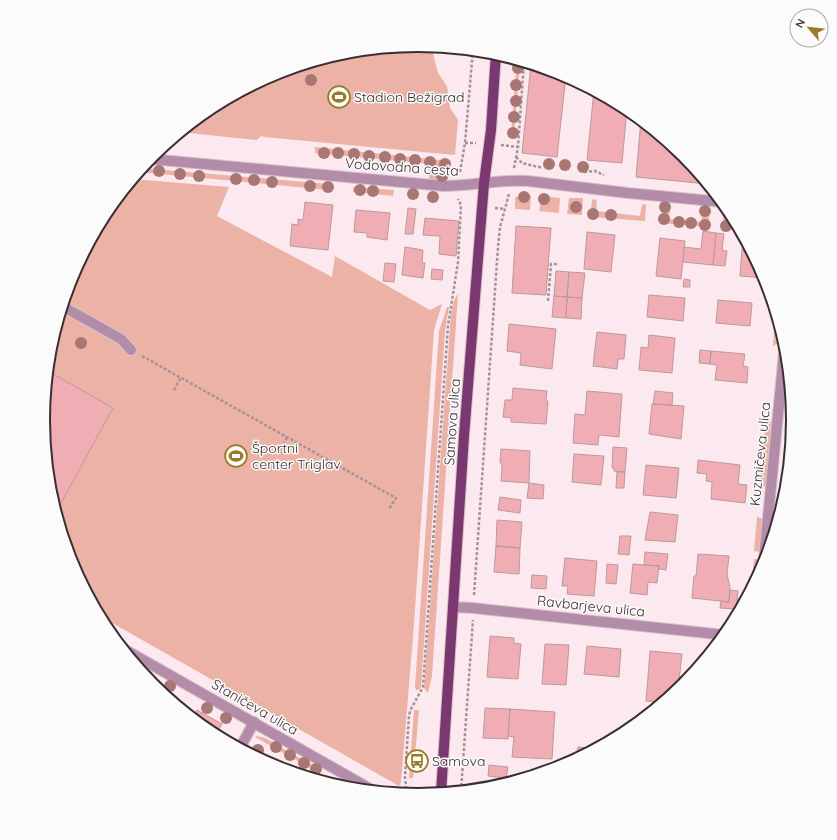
<svg xmlns="http://www.w3.org/2000/svg" width="837" height="840" font-family="Quicksand,sans-serif">
  <style>
    .green { fill: #ecb2a6 }
    .building { fill: #f0adb3; stroke: #bb9a9d }
    .lines { fill: none; stroke-linecap: round; stroke-linejoin: round }
    .lane-casing { stroke: #d5c3c9; stroke-width: 12 }
    .street-casing { stroke: #d5c3c9; stroke-width: 12 }
    .primary-casing { stroke: #d5c3c9; stroke-width: 12 }
    .path { stroke: #a39398; stroke-width: 2.5; stroke-dasharray: 3 2; stroke-linecap: butt }
    .lane { stroke: #b38caa; stroke-width: 10 }
    .street { stroke: #b38caa; stroke-width: 10 }
    .primary { stroke: #7b3870; stroke-width: 10 }
    .tree { fill: #a97773 }
    .labels { text-anchor: middle; stroke-width: 3; stroke-linejoin: round; paint-order: stroke }
    .poi-label { font-size: 14px; fill: #3a2e32; stroke: #fbfbfb; text-anchor: start }
    .street-label { font-size: 14px; fill: #3a2e32; stroke: #fbfbfb }
    .rim { fill: none; stroke: #3a2e32; stroke-width: 2 }
  </style>
  <rect width="100%" height="100%" fill="#fce8ef"/>
  <path class="green" d="M419 45 431 46 438 73 447 86 450 108 458 120 455 155 264 137 261 136 257 140 180 132 210 108 275 73 345 52Z
    M517 59 520 60 514 136 511 135Z
    M315 147 450 161 448 181 429 179 430 164 315 153Z
    M142 168 329 184V190L138 172Z
    M133 179 229 187 217 216 332 277 335 256 430 310 442 304 434 330 414 624 401 782 399 786 100 616 71 563 50 493 43 420 50 347 72 276 106 211Z
    M353 187 394 190 393 196 353 192Z
    M531 195 530 210 515 209V197Z
    M542 196 560 198 559 213 539 211Z
    M569 198H583L582 215 567 214Z
    M594 199 597 201 596 211 640 216 642 205 645 204 646 206 645 221 590 217 592 200Z
    M665 203H669L670 205 669 219 701 222 703 208 705 206H708L710 209 708 227 661 223 663 204Z
    M726 208H728L733 215 731 230 722 229 724 210Z
    M458 294 432 676 428 693 424 688 450 327C451 317 451 302 458 294Z
    M447 307H449L445 331 421 687 419 690H416L415 687 439 331Z
    M775 319 779 320 781 326 779 343 773 346Z
    M766 418 771 422 766 487 760 486Z
    M757 517 763 519 760 552 754 551Z
    M754 559H759L757 579 751 592Z
    M414 710H419L413 778H409Z
    M257 736 265 738 321 770 319 773 255 737Z"/>
  <path class="building" d="M531 64 566 75 557 157 522 153Z
    M594 90 627 108 622 163 587 160Z
    M641 119 684 155 708 184 636 177Z
    M305 202 333 205 328 250 290 246 292 224 298 225V219L303 220Z
    M408 208 416 209 413 234H405Z
    M356 210 390 213 387 240 367 237V233L354 232Z
    M425 218 459 221 456 256 439 254 440 236 423 235Z
    M516 226 551 228 546 295 512 293Z
    M703 231 716 233 713 265 683 262 684 247 701 249Z
    M587 232 615 235 611 272 584 269Z
    M716 233 724 234 722 250 727 251 725 266 713 265Z
    M660 238 685 241 681 279 656 276Z
    M405 247 423 250 422 263H425L423 278 402 275Z
    M742 249 751 250 766 278 740 276Z
    M385 263 396 264 394 282 383 281Z
    M432 269 443 270 442 280 431 279Z
    M556 271 569 272 567 297 554 296Z
    M569 272 585 273 582 298 567 297Z
    M684 279 690 280V287H683Z
    M649 295 685 298 683 321 647 317Z
    M554 296 567 297 566 318 552 317Z
    M567 297 582 298 581 319 566 318Z
    M718 300 752 303 750 326 716 323Z
    M509 324 556 329 552 369 520 365 521 353 507 351Z
    M597 332 626 335 624 359H618L617 369 593 366Z
    M649 335 675 338 672 373 639 370 641 347 648 348Z
    M700 350 711 351 710 364 699 363Z
    M711 351 745 354 743 366 748 367 747 383 715 380 717 365 710 364Z
    M48 371 113 408 56 512 50 493 43 420Z
    M513 388 547 391 546 399 548 402 546 424 511 422V418L503 417 505 400H512Z
    M587 391 622 394 619 437 599 435 598 445 573 443 575 414 585 415Z
    M655 391 673 393 672 405 653 404Z
    M652 404 684 406 681 439 649 434Z
    M613 447 627 448 625 472 614 471V468H612Z
    M501 449 530 451 529 483 501 481 502 465 500 462Z
    M574 454 604 456 601 485 572 482Z
    M698 460 740 465 738 484 747 485 745 503 711 499 712 482 706 481 707 474 697 473Z
    M646 465 679 468 676 498 643 495Z
    M617 472H625L624 488H616Z
    M529 483 544 485 543 499 527 498Z
    M500 497 521 500 520 513 498 510Z
    M650 512 678 515 675 542 645 540Z
    M497 520 522 522 520 548 496 546Z
    M620 536H631L629 555 618 554Z
    M496 546 520 548 519 574 494 572Z
    M645 552 668 554 666 570 659 569V566L644 565Z
    M698 554 729 556 727 574 730 587 729 602 692 598 694 576H696Z
    M565 558 597 561 594 596 567 594 568 586H562Z
    M607 564 618 565 616 584 606 583Z
    M633 564 659 566 657 583 648 582 647 595 630 593Z
    M532 575 547 576 546 589 531 588Z
    M730 590 738 591 736 609 720 608 721 601 729 602Z
    M490 636 514 638V643L521 644 518 679 487 677Z
    M545 644 569 645 566 685 542 684Z
    M587 646 621 649 619 677 584 674Z
    M650 651 682 654 678 690 664 702 646 701Z
    M485 708 510 709 508 739 483 738Z
    M510 709 555 712 552 759 512 757 514 737 508 736Z
    M197 710 222 724 216 735 210 732 193 718Z
    M578 747 596 749 576 760Z
    M489 765 508 767 506 778 488 776Z"/>
  <g class="lines">
    <g class="lane-casing">
      <path id="lane" d="M62 306 121 339 131 350
        M240 748 254 722"/>
    </g>
    <g class="street-casing">
      <path id="street" d="M150 159 444 186C472 186 500 179 528 181L628 193 723 202
        M763 569 785 342
        M453 607 473 608 725 635
        M122 648 374 791"/>
    </g>
    <g class="primary-casing">
      <path id="primary" d="M441 793 464 436 484 183 491 130 496 53"/>
    </g>
    <path class="path" d="M465 143H476
      M501 145 518 147
      M516 157 522 163 543 168
      M514 168 518 147 524 62
      M460 172 465 143 473 50
      M584 172 595 171 604 175
      M495 208 505 209
      M548 301 551 264H559
      M142 356 396 498 389 509
      M174 390 181 377
      M281 449 287 437
      M474 595 498 247 500 227 509 194
      M461 791 473 620
      M407 794 405 777 409 715 411 709 423 687 448 326 458 262 461 205 458 199"/>
    <use href="#lane" class="lane"/>
    <use href="#street" class="street"/>
    <use href="#primary" class="primary"/>
  </g>
  <g class="tree">
    <circle cx="518" cy="68" r="6"/>
    <circle cx="311" cy="80" r="6"/>
    <circle cx="516" cy="85" r="6"/>
    <circle cx="516" cy="101" r="6"/>
    <circle cx="514" cy="117" r="6"/>
    <circle cx="513" cy="133" r="6"/>
    <circle cx="324" cy="153" r="6"/>
    <circle cx="338" cy="153" r="6"/>
    <circle cx="354" cy="154" r="6"/>
    <circle cx="369" cy="156" r="6"/>
    <circle cx="385" cy="157" r="6"/>
    <circle cx="400" cy="159" r="6"/>
    <circle cx="415" cy="160" r="6"/>
    <circle cx="430" cy="162" r="6"/>
    <circle cx="445" cy="164" r="6"/>
    <circle cx="549" cy="164" r="6"/>
    <circle cx="565" cy="165" r="6"/>
    <circle cx="583" cy="167" r="6"/>
    <circle cx="159" cy="171" r="6"/>
    <circle cx="180" cy="174" r="6"/>
    <circle cx="199" cy="176" r="6"/>
    <circle cx="442" cy="176" r="6"/>
    <circle cx="236" cy="179" r="6"/>
    <circle cx="254" cy="180" r="6"/>
    <circle cx="272" cy="182" r="6"/>
    <circle cx="310" cy="186" r="6"/>
    <circle cx="328" cy="187" r="6"/>
    <circle cx="360" cy="190" r="6"/>
    <circle cx="373" cy="191" r="6"/>
    <circle cx="413" cy="194" r="6"/>
    <circle cx="433" cy="197" r="6"/>
    <circle cx="524" cy="197" r="6"/>
    <circle cx="544" cy="199" r="6"/>
    <circle cx="576" cy="207" r="6"/>
    <circle cx="665" cy="207" r="6"/>
    <circle cx="705" cy="211" r="6"/>
    <circle cx="593" cy="214" r="6"/>
    <circle cx="611" cy="215" r="6"/>
    <circle cx="664" cy="219" r="6"/>
    <circle cx="679" cy="222" r="6"/>
    <circle cx="691" cy="223" r="6"/>
    <circle cx="705" cy="225" r="6"/>
    <circle cx="726" cy="226" r="6"/>
    <circle cx="81" cy="343" r="6"/>
    <circle cx="170" cy="686" r="6"/>
    <circle cx="207" cy="708" r="6"/>
    <circle cx="226" cy="718" r="6"/>
    <circle cx="276" cy="747" r="6"/>
    <circle cx="258" cy="750" r="6"/>
    <circle cx="290" cy="755" r="6"/>
    <circle cx="304" cy="763" r="6"/>
    <circle cx="316" cy="769" r="6"/>
  </g>
  <defs>
    <g id="stadium-ring" transform="scale(1.15)"><circle r="9.5" fill="#fbfbfb" stroke="#997b24" stroke-width="1.5"/><path d="M0-5a6.5 5 0 1 0 0 10a6.5 5 0 1 0 0-10ZM-3.5-1.8h7v3.6h-7Z" fill="#997b24"/></g>
    <g id="bus-ring" transform="scale(1.15)"><circle r="9.5" fill="#fbfbfb" stroke="#997b24" stroke-width="1.5"/><path d="M-5-6H5V4H4V6H2V4H-2V6H-4V4H-5ZM-3.5-4V0h7V-4ZM-3.5 1.2v1.5H-2V1.2ZM2 1.2v1.5H3.5V1.2Z" fill="#997b24"/></g>
  </defs>
  <g fill-rule="evenodd">
    <use href="#stadium-ring" x="339" y="97"/>
    <use href="#stadium-ring" x="236" y="456"/>
    <use href="#bus-ring" x="417" y="761"/>
  </g>
  <g class="labels">
    <g class="poi-label">
      <text x="354" y="102">Stadion Bežigrad</text>
      <text x="252" y="453">Športni<tspan x="252" dy="16">center Triglav</tspan></text>
      <text x="432" y="766">Samova</text>
    </g>
    <g class="street-label">
      <text transform="translate(402 167) rotate(4)" y="5">Vodovodna cesta</text>
      <text transform="translate(452 422) rotate(-86)" y="5">Samova ulica</text>
      <text transform="translate(760 454) rotate(-84)" y="5">Kuzmičeva ulica</text>
      <text transform="translate(591 606) rotate(6)" y="5">Ravbarjeva ulica</text>
      <text transform="translate(255 707) rotate(30)" y="5">Staničeva ulica</text>
    </g>
  </g>
  <path d="M0 0H837V840H0ZM50 420a368 368 0 1 1 736 0a368 368 0 1 1-736 0Z" fill="#fbfbfb" fill-rule="evenodd"/>
  <path class="rim" d="M50 420a368 368 0 1 1 736 0a368 368 0 1 1-736 0Z"/>
  <g transform="translate(809 28) rotate(298)"><circle r="19" fill="#fbfbfb" stroke="#aea9ab"/>
  <path d="M0-3L7 15L0 10L-7 15Z" fill="#997b24"/>
  <text y="-6" font-size="11" font-weight="bold" text-anchor="middle" fill="#3a2e32">N</text>
  </g>
</svg>
